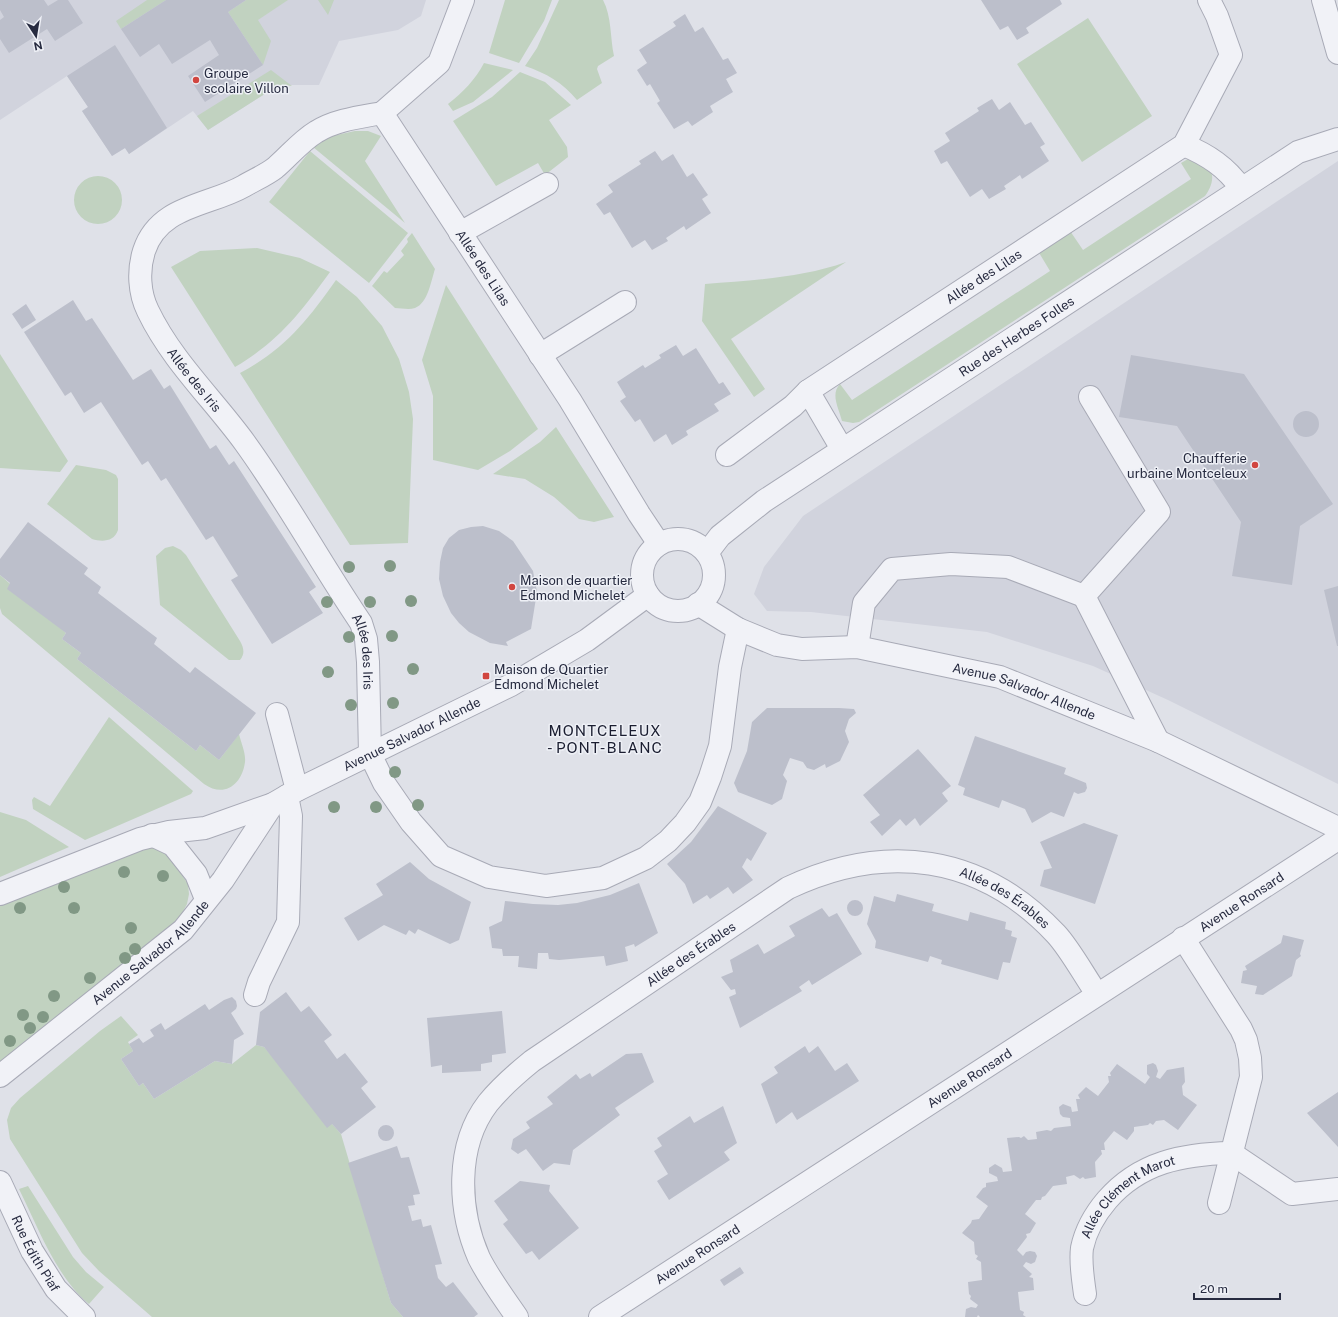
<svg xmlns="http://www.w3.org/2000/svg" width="1338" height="1317" font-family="'Public Sans',sans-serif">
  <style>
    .built { fill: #d1d3dd }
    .green { fill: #c1d2c0 }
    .building { fill: #bcbfcb }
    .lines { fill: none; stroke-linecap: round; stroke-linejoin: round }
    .minor-casing { stroke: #a8aab6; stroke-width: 24 }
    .minor { stroke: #f1f2f7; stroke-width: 22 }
    .tree { fill: #819885 }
    .poi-dot { fill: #d14640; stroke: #eef0f6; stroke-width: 1.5 }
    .labels { text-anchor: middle; stroke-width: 3; stroke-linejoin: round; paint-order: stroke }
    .poi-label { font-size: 13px; fill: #272b40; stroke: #eef0f6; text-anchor: start }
    .street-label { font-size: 13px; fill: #272b40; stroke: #eef0f6 }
    .quarter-label { font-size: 15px; letter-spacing: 1px; fill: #1a1d30; stroke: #eef0f6 }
  </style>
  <rect width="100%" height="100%" fill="#dfe1e8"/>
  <path class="built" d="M0 0H426L421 16 398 30 339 41 319 85H279L208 130 193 111 129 154 125 148 112 156 82 111 88 107 67 76 0 120Z
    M1338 161V784L1168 700 1093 666 987 632 811 612 767 611 754 594 764 567 803 516Z"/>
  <path class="green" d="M147 0H166L121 29 116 21Z
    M246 0H288L258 20 271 41 263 65 228 12Z
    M318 0H334L328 15Z
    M505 0H552L544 21 519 63 489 53Z
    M559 0H603C612 17 610 38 614 56L598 66 597 69 602 83 577 100C563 83 546 73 525 66L537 48Z
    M1088 18 1152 116 1082 162 1017 64Z
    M484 63 513 70 473 102 453 111 448 104C463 92 475 80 484 63Z
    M271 70 292 86 279 85 208 130 197 116Z
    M520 72 545 82 571 105 549 120 567 147 568 157 545 175 538 163 496 186 453 121 492 97Z
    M355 131H368L381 136 365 161 405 223 313 147 332 136Z
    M310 151 408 233 369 283 269 202Z
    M1188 159C1194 162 1204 165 1209 169 1216 176 1210 190 1205 196L859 422 853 423 842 421C839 409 830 394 840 384L852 400 1050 271 1035 246 1066 225 1083 250 1191 179 1181 163Z
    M74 200a24 24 0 1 1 48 0a24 24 0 1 1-48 0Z
    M412 233 435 269C431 281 428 303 415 308 409 310 401 308 395 308L372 286 384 271 387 273 404 255 401 251 408 242 407 239Z
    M257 248 300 258 330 272C301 312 279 341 235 367L171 267 200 251Z
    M846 262 731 339 765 389 754 397 702 321 705 284C753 280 801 278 846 262Z
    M336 280 357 297 382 326 399 359 409 392 413 419 408 543 350 545 240 373C285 349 307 321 336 280Z
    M446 285 538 429 510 451 478 470 433 460V396L422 360Z
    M0 354 68 461 60 472 0 468Z
    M556 427 614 517 594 522 579 519 554 497 525 479 493 474 540 442Z
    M76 465 106 470 116 475 118 479V530C114 542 102 542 92 539L47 504Z
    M173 546 181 550 186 555 240 641C244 648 245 654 240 660H229L160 605 156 556 165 548Z
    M0 575 66 633 62 639 81 653 77 659 196 751 200 745 219 760 239 734C241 743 246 753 245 762 242 785 224 798 204 784L2 614 0 608Z
    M109 717 193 791 191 794 85 840 33 809 32 800 34 797 50 806Z
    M0 812 26 820 69 847 0 877Z
    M150 846 167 852 188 884 189 894 187 904 178 921 0 1064V905L122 853Z
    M121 1016 138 1035 128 1042 133 1051 121 1059 139 1086 143 1083 154 1099 215 1061 232 1064 256 1045 264 1047 341 1134 391 1303 403 1317H152L99 1271 82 1253 10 1139 7 1120 11 1108 20 1098 100 1031Z
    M28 1186 73 1257 86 1272 104 1287 89 1304C56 1277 38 1227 19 1189Z"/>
  <path class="building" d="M0 0H44L48 6 58 0H68L83 23 55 41 47 29 9 53 0 39V20L4 17 0 10Z
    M166 0H246L228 12 263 65 205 102 188 76 219 55 210 40 172 64 159 44 140 57 121 29Z
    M981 0H1060L1062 4 1026 28 1029 33 1017 40 1008 26 1000 30Z
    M685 14 695 32 703 27 723 60 728 58 737 73 726 79 733 92 710 106 713 112 692 126 688 121 674 129 657 103 660 101 650 84 647 86 637 70 647 63 639 50 676 26 673 22Z
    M115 45 167 128 129 154 125 148 112 156 82 111 88 107 67 76Z
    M992 99 999 110 1010 102 1025 125 1031 122 1045 144 1040 147 1049 161 1022 179 1020 175 1004 186 1006 189 989 199 982 189 970 197 947 161 941 164 934 151 950 141 945 133 979 111 977 108Z
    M655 151 662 161 673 154 687 177 693 173 708 195 702 199 711 213 686 230 684 226 666 238 668 241 652 250 645 240 632 248 610 212 604 215 596 204 613 192 608 185 641 164 639 161Z
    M73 300 86 321 92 318 133 380 151 369 164 389 170 385 210 449 216 445 229 465 234 461 316 587 309 592 323 613 272 644 231 580 238 576 213 536 206 540 166 478 161 481 148 461 142 465 101 402 84 413 71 392 65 396 24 332Z
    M26 304 36 320 22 329 12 314Z
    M676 345 683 356 696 348 719 384 723 382 731 394 714 404 719 411 686 431 688 435 672 445 666 434 654 442 640 419 635 422 620 401 626 397 617 382 643 365 645 368 661 358 659 355Z
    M1131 355 1244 374 1333 504 1300 526 1292 585 1232 576 1241 522 1177 426 1119 417Z
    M1293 424a13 13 0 1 1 26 0a13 13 0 1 1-26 0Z
    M28 522 88 568 84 574 101 587 98 593 157 638 154 644 190 673 195 667 256 713 219 760 200 745 196 751 77 659 81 653 62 639 66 633 7 589 10 583 0 575V559Z
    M483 526 499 531 513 541 533 571 537 592 531 629 506 642 508 646 490 643 469 632 459 623 451 613 443 596 439 579 440 562 443 548 449 538 459 530 471 527Z
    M1338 586V646H1337L1324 590Z
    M767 708H839L854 709 856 713 849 719 845 731 849 742 840 761 826 768 825 764 814 770 807 768 803 762 790 758 783 775 787 781 782 799 772 805 738 792 734 783 747 751 752 722Z
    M975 736 1066 768 1064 774 1086 783 1087 788 1085 792 1078 794 1074 792 1064 817 1051 812 1032 823 1025 809 1002 800 999 808 963 795 965 788 958 785Z
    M918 749 951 786 942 793 948 801 920 826 915 818 906 826 900 819 882 836 870 822 880 815 863 795Z
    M718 806 767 833 751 861 747 858 742 867 753 880 733 894 728 887 710 899 707 895 693 904 685 884 667 864 691 842Z
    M1084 823 1118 835 1095 904 1040 886 1044 870 1052 868 1040 842Z
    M410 862 429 879 471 902 459 940 450 944 418 929 415 934 409 930 406 935 384 925 358 941 344 918 383 895 376 884Z
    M639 883 658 933 635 947 634 944 625 947 628 961 606 966 604 956 559 960 549 959 548 953H538L537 969 518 967 519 956H503L502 949 492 948 489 927 502 921 505 901 533 904 558 905 577 903 610 895Z
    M897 894 934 904 932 911 968 921 970 912 1006 922 1005 929 1012 931 1011 936 1017 938 1010 963 1003 962 998 980 941 964 942 960 930 956 928 962 875 948 876 941 867 924 874 896 895 902Z
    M847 908a8 8 0 1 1 16 0a8 8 0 1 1-16 0Z
    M822 908 829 917 837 913 862 954 812 985 809 980 799 987 802 991 740 1028 729 997 736 994 735 989 731 990 721 977 733 972 730 960 758 944 764 954 795 936 789 926Z
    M1283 935 1304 940 1300 954 1301 956 1296 960 1292 976 1263 995 1255 994 1257 986 1241 983 1243 971 1247 970 1245 966 1281 943Z
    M286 992 301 1012 309 1006 332 1035 324 1041 337 1059 345 1053 368 1082 361 1088 376 1107 341 1134 332 1124 327 1128 264 1047 256 1045 260 1012Z
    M232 997 236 1001 237 1006 236 1009 231 1013 244 1034 234 1040 232 1064 215 1061 154 1099 143 1083 139 1086 121 1059 133 1051 129 1044 139 1038 143 1043 154 1036 150 1030 161 1023 165 1030 205 1004 209 1010 224 1000Z
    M502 1011 506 1053 492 1055V1062L481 1064V1071L442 1073V1065L431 1067 427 1018Z
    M805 1046 809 1053 818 1046 835 1071 847 1063 859 1081 797 1120 792 1112 776 1124 761 1084 778 1073 774 1067Z
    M642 1053 654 1082 615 1108 620 1115 573 1150 570 1165 554 1163 543 1171 526 1149 518 1154 511 1149 513 1139 530 1128 526 1122 553 1104 547 1097 576 1074 580 1079 590 1073 592 1077 626 1054Z
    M1153 1063 1156 1065 1158 1071 1156 1077 1160 1079 1167 1070 1184 1067 1185 1082 1182 1086 1183 1095 1197 1105 1178 1130 1164 1120 1156 1121 1153 1125 1150 1123 1148 1125 1134 1127V1131L1127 1140 1114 1131 1104 1143 1105 1150H1101L1102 1154 1095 1162 1096 1177 1085 1179 1083 1177 1080 1179 1074 1175 1066 1177 1067 1184 1053 1186 1045 1196 1042 1197 1041 1200H1036L1025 1214 1036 1223 1030 1233 1026 1234 1027 1237 1017 1250 1023 1256 1026 1252 1030 1251 1035 1252 1037 1256 1035 1262 1031 1264 1026 1262 1023 1266 1032 1274 1029 1277 1033 1278 1034 1290 1018 1292 1020 1310 1024 1312 1023 1315 1026 1317H980L978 1315 977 1317H965L966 1309 971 1307 976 1308 978 1305 970 1299 971 1296 969 1294 968 1282 982 1280 981 1262 976 1259 978 1256 975 1254 974 1242 962 1233 971 1223 972 1220 979 1219 988 1206 976 1197 983 1188 986 1187V1183L998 1181 997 1177 989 1173V1168L995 1164 1002 1168 1003 1172 1012 1171 1007 1138 1019 1137 1021 1138 1024 1136 1028 1140 1037 1139 1036 1132 1047 1130 1051 1131 1054 1128 1071 1126 1070 1118 1063 1117 1060 1114 1059 1107 1063 1104 1071 1107 1072 1112 1078 1111 1076 1099H1080L1078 1095 1086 1087 1098 1096 1109 1082 1108 1076H1111L1110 1073 1117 1064 1145 1084 1150 1077 1147 1074V1065Z
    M1338 1092V1147L1307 1113Z
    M723 1106 737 1143 724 1152 730 1160 669 1200 657 1181 668 1174 654 1151 662 1146 657 1138 690 1116 694 1123Z
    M378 1133a8 8 0 1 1 16 0a8 8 0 1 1-16 0Z
    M397 1146 401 1158 409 1157 420 1194 413 1195 415 1205 408 1206 412 1221 421 1219 423 1227 431 1225 442 1264 435 1265 438 1278 446 1287 453 1282 478 1314 474 1317H403L391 1303 348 1163Z
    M520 1181 550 1185 549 1191 579 1228 539 1260 532 1251 526 1254 503 1224 508 1220 494 1201Z
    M740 1267 744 1273 724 1286 720 1280Z"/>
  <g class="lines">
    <g class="minor-casing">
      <g id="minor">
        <path id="s1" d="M463 0 439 63 382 113 570 400 639 514 659 544"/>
        <path d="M1323 0 1338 53"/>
        <path id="s2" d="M382 113C360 117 335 120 316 132 301 141 289 156 275 168 266 175 254 180 244 186 209 206 159 205 144 251 138 270 139 293 148 311 172 361 213 399 245 443 287 501 321 564 361 623L366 639 368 662 370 754 384 783 411 822 441 856 489 877 546 886 603 878 646 858 668 841 685 823 700 802 710 777 720 746 730 667 738 629"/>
        <path d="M1184 145C1208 155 1226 167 1241 188"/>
        <path d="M460 233 547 184"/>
        <path d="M540 355 625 302"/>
        <path d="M808 391 842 449"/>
        <path d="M1090 397 1159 512 1084 596 1158 741"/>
        <path id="s3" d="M727 455 793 406 808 391 1184 145 1231 55 1217 16 1209 0"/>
        <circle cx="678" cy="575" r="36"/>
        <path id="s4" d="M707 553 720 536 764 501 1298 152 1338 139"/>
        <path id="s5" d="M698 604 738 629 777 645 802 649 857 647 1000 677 1158 741 1338 828"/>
        <path d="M857 647 864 603 892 569 951 564 1008 567 1084 596"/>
        <path d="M277 714 297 790"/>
        <path d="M152 835 173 845 196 874 206 899"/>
        <path id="s6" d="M0 894 140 839 169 832 205 828 273 804 297 790 511 685 587 640 648 595"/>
        <path d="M1183 938 1241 1029 1246 1040 1250 1058 1251 1077 1219 1203"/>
        <path d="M255 995 259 982 288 922 291 816 287 796"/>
        <path id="s7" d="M0 1076 183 930 223 880 273 804"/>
        <path d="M1231 1153 1292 1194 1338 1189"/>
        <path id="s8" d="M0 1182 32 1251 56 1289 84 1317"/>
        <path id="s9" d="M1085 1294C1083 1279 1080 1263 1082 1248 1086 1229 1095 1214 1107 1200 1140 1162 1183 1154 1231 1153"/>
        <path id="s10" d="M517 1317C504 1298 489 1278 479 1258 458 1210 455 1146 488 1103 501 1087 516 1074 532 1061L788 888C885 842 981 854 1056 934 1070 949 1085 977 1097 994"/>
        <path id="s11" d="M600 1317 1338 839"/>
      </g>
    </g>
    <use href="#minor" class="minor"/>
  </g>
  <g class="tree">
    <circle cx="390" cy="566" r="6"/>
    <circle cx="349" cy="567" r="6"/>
    <circle cx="411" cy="601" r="6"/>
    <circle cx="327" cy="602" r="6"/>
    <circle cx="370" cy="602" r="6"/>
    <circle cx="392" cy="636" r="6"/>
    <circle cx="349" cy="637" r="6"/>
    <circle cx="413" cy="669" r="6"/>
    <circle cx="328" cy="672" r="6"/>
    <circle cx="393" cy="703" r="6"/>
    <circle cx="351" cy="705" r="6"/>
    <circle cx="395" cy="772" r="6"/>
    <circle cx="418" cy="805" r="6"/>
    <circle cx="334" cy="807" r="6"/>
    <circle cx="376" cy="807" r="6"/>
    <circle cx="124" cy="872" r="6"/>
    <circle cx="163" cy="876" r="6"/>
    <circle cx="64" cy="887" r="6"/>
    <circle cx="20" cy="908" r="6"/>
    <circle cx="74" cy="908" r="6"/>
    <circle cx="131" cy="928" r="6"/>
    <circle cx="135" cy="949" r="6"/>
    <circle cx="125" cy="958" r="6"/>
    <circle cx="90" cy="978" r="6"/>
    <circle cx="54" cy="996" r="6"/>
    <circle cx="23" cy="1015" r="6"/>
    <circle cx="43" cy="1017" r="6"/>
    <circle cx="30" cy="1028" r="6"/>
    <circle cx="10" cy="1041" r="6"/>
  </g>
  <g class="poi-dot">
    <circle cx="196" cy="80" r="4"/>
    <circle cx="1255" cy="465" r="4"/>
    <circle cx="512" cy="587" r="4"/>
    <rect x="482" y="672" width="8" height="8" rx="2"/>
  </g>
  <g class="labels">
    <g class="poi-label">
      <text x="204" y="78">Groupe<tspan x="204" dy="15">scolaire Villon</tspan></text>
      <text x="1247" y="463" text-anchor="end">Chaufferie<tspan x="1247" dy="15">urbaine Montceleux</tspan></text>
      <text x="520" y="585">Maison de quartier<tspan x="520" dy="15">Edmond Michelet</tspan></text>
      <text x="494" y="674">Maison de Quartier<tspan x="494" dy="15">Edmond Michelet</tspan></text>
    </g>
    <g class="street-label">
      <text dy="5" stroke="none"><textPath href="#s1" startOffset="328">Allée des Lilas</textPath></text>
      <text dy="5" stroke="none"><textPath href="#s3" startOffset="313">Allée des Lilas</textPath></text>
      <text dy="5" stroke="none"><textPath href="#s4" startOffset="379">Rue des Herbes Folles</textPath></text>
      <text dy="5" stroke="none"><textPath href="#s2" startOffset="428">Allée des Iris</textPath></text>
      <text dy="5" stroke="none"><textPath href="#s2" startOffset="752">Allée des Iris</textPath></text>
      <text dy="5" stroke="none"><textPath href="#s5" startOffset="343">Avenue Salvador Allende</textPath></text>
      <text dy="5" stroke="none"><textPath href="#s6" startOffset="444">Avenue Salvador Allende</textPath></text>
      <text dy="5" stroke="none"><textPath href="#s10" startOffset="832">Allée des Érables</textPath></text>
      <text dy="5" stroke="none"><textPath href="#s11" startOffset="764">Avenue Ronsard</textPath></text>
      <text dy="5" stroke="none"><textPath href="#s7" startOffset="195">Avenue Salvador Allende</textPath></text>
      <text dy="5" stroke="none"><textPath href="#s10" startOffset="485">Allée des Érables</textPath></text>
      <text dy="5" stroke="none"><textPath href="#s11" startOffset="440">Avenue Ronsard</textPath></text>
      <text dy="5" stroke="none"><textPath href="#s9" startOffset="119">Allée Clément Marot</textPath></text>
      <text dy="5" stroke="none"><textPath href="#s8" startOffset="80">Rue Édith Piaf</textPath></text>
      <text dy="5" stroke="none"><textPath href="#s11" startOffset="116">Avenue Ronsard</textPath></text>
    </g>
    <g class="quarter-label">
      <text x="605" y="736">MONTCELEUX<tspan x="605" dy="17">- PONT-BLANC</tspan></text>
    </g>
  </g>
  <g transform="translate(36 36) rotate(168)" stroke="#eef0f6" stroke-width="3" paint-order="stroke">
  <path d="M0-3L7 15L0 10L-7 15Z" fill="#272b40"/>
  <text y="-6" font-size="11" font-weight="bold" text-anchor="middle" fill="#272b40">N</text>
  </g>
  <path d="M1194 1293v6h86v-6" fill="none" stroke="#272b40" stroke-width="2"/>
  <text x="1200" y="1293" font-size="12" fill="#272b40" stroke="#eef0f6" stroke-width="3" paint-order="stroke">20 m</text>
</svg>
